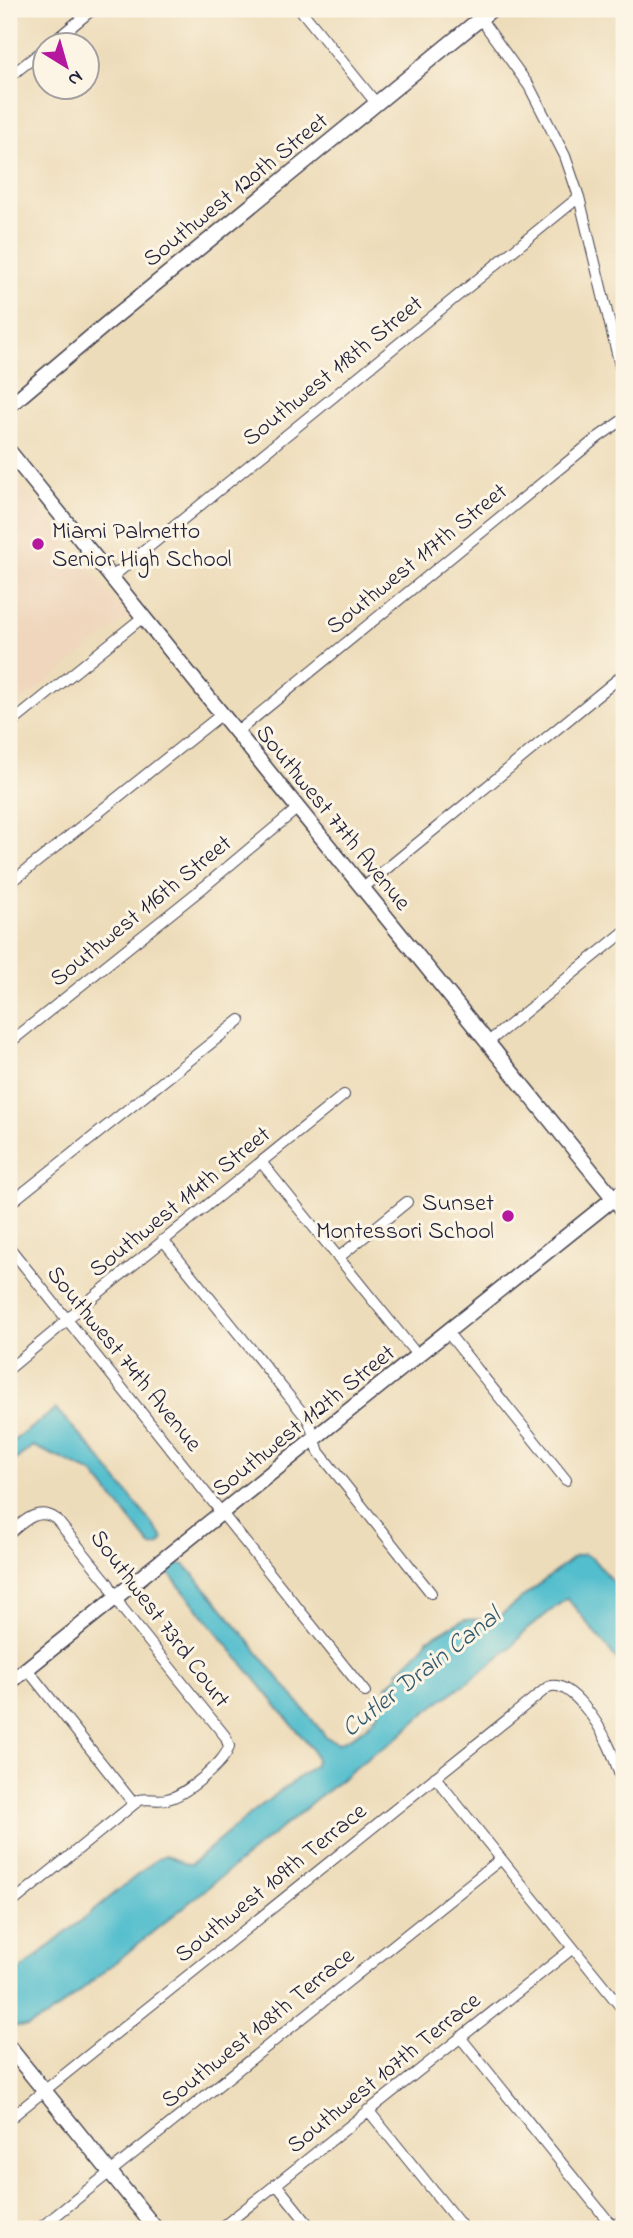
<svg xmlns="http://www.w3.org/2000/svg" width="633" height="2238" font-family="'Indie Flower',sans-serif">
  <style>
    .built { fill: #efd6bc }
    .water { fill: #52becd; stroke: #3a7084; stroke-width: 2 }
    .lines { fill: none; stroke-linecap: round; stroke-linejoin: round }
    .street-casing { stroke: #403e4e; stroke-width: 12 }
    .secondary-casing { stroke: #403e4e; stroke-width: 17 }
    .street { stroke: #fff; stroke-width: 10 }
    .secondary { stroke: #fff; stroke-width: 14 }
    .poi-dot { fill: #b5179e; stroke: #fcf5e5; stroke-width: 2.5 }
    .labels { text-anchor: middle; stroke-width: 6; stroke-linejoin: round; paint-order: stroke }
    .street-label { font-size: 24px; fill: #22223b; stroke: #fcf5e5 }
    .poi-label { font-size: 24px; fill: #22223b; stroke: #fcf5e5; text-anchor: start }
    .water-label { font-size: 26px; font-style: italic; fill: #33596e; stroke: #fcf5e5 }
  </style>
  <rect width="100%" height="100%" fill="#fcf5e5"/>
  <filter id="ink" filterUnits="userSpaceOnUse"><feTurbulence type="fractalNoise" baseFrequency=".0143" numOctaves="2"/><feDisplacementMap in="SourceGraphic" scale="14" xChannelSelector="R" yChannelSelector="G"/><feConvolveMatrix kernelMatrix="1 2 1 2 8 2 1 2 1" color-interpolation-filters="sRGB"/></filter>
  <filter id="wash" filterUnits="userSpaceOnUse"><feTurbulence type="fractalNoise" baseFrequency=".00686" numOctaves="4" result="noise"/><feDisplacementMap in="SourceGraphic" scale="28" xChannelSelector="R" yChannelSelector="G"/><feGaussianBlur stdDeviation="1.57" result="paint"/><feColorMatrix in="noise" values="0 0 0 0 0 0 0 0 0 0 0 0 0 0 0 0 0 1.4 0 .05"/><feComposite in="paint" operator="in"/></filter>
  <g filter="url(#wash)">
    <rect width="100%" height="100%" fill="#eddcb9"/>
    <path class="built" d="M9 470 128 617 9 712Z"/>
    <path class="water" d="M56 1409 95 1452 161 1535 163 1539 160 1545 152 1547 93 1473 33 1446 9 1465V1444Z
      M584 1554 593 1559 624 1595V1668L567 1598 525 1631 513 1645 484 1670 427 1711 395 1740 369 1757 49 2016 27 2027 11 2026 9 2023V1979L157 1859 165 1855C173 1857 183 1865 191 1864L254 1811 315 1765 316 1758 312 1749 168 1572 178 1564 185 1565 215 1599 326 1737 338 1743C361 1735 388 1712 387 1686L398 1676V1672L424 1646 427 1639C440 1635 451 1624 465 1620 474 1617 484 1622 494 1620L574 1557Z"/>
  </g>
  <g filter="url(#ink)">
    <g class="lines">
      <g class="street-casing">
        <path id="street" d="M300 9 376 103
          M480 18 529 86 565 156 579 197 624 382
          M48 46 93 9
          M9 77 46 48
          M112 577 579 197
          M9 725 143 617
          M237 732 597 438 624 419
          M9 884 222 714
          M363 888 624 674
          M9 1043 205 886 298 808
          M487 1043 624 932
          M261 1162 418 1356
          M9 1204 240 1020
          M163 1240 309 1421 319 1452 431 1593
          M9 1247 365 1692
          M338 1258 407 1202
          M448 1333 566 1480
          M9 1369 56 1330 75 1312 344 1095
          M9 1534C23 1522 38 1506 56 1519L108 1583 122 1608 225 1736 229 1746C226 1762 184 1796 167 1799 158 1801 149 1798 139 1800L9 1905
          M27 1669 134 1804
          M435 1777 624 2011
          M460 2037 613 2227
          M368 2110 464 2229
          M9 2119 548 1687C570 1678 600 1726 608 1744 615 1758 618 1772 624 1786
          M276 2184 312 2229
          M39 2229 501 1859
          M220 2229 573 1948
          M611 2229 624 2219"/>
      </g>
      <g class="secondary-casing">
        <path id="secondary" d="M9 406 105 325 492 9
          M9 451 624 1211
          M9 1683 624 1190
          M9 2047 156 2229"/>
      </g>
      <use href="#street" class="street"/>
      <use href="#secondary" class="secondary"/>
    </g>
  </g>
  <g class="poi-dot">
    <circle cx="38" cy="544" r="7"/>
    <circle cx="508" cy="1216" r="7"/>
  </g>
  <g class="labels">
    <g class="street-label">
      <text transform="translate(235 189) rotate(-39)" y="8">Southwest 120th Street</text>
      <text transform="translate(332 370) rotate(-39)" y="8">Southwest 118th Street</text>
      <text transform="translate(416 558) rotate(-39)" y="8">Southwest 117th Street</text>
      <text transform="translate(334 817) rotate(51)" y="8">Southwest 77th Avenue</text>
      <text transform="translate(140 910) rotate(-39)" y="8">Southwest 116th Street</text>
      <text transform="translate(179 1201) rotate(-39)" y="8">Southwest 114th Street</text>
      <text transform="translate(125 1358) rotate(51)" y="8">Southwest 74th Avenue</text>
      <text transform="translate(303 1420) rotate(-39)" y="8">Southwest 112th Street</text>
      <text transform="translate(161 1618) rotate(53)" y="8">Southwest 73rd Court</text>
      <text transform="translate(270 1882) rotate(-39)" y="8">Southwest 109th Terrace</text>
      <text transform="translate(257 2027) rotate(-39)" y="8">Southwest 108th Terrace</text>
      <text transform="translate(383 2072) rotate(-39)" y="8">Southwest 107th Terrace</text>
    </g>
    <g class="poi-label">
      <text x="52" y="538">Miami Palmetto<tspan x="52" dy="28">Senior High School</tspan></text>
      <text x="494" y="1210" text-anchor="end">Sunset<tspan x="494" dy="28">Montessori School</tspan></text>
    </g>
    <g class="water-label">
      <text transform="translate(420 1671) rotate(-38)" y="9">Cutler Drain Canal</text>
    </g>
  </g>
  <rect width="633" height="2238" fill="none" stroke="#fcf5e5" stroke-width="35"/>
  <g transform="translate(66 66) rotate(143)"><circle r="33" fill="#fcf5e5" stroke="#a5a1a1" stroke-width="2"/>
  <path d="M0-5L12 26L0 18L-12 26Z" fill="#b5179e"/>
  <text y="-10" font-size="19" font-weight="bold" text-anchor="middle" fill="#22223b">N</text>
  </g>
</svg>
